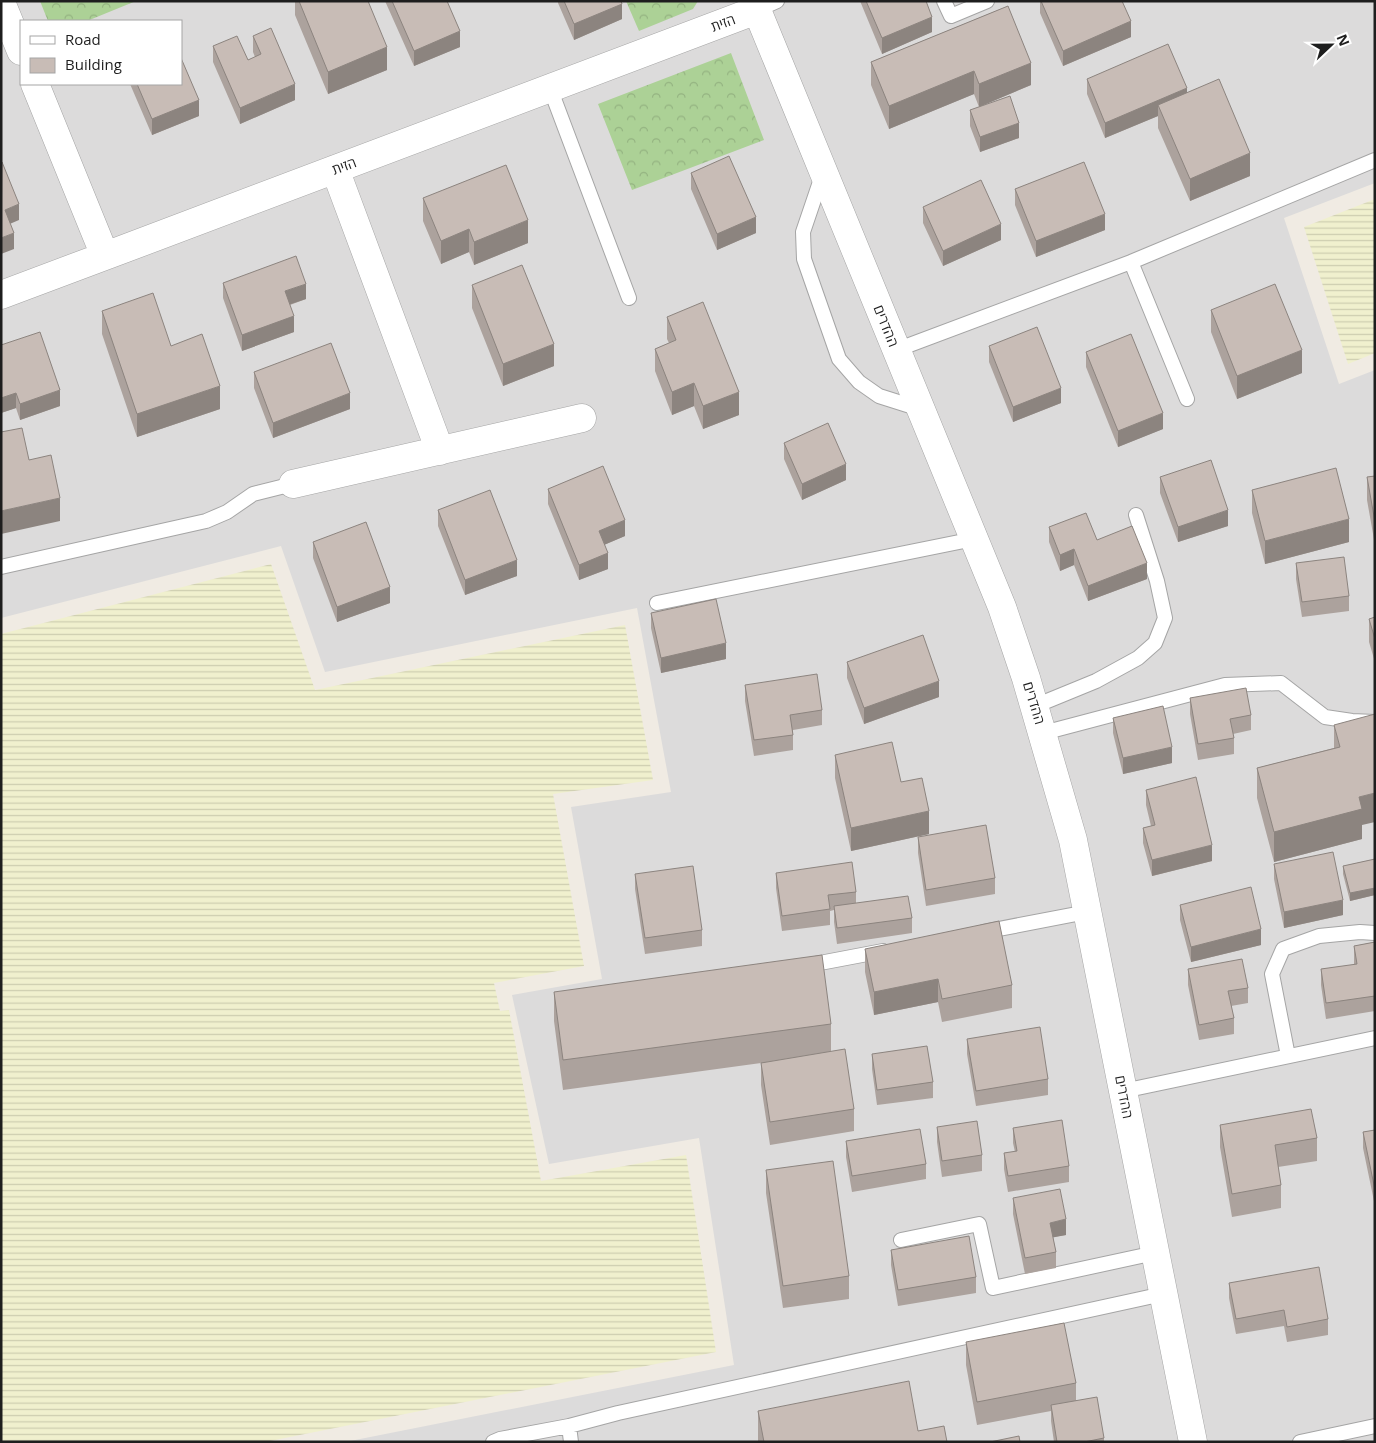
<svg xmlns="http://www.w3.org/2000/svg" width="1376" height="1443" font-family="'Open Sans',Heebo,sans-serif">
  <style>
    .residential { fill: #dcdbdb; fill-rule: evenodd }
    .farmland { fill: url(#farmland-rules) }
    .forest { fill: url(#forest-crowns) }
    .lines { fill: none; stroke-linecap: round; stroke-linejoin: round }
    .service-casing { stroke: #a5a5a5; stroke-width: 16 }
    .minor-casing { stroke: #a5a5a5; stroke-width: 29 }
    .tertiary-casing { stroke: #a5a5a5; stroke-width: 29 }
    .service { stroke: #fff; stroke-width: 14 }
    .minor { stroke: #fff; stroke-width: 28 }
    .tertiary { stroke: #fff; stroke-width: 28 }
    .wall { fill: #aca29d }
    .shaded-wall { fill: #8c847f }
    .building { fill: #c8bcb6; stroke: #8c847f }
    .labels { text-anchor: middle; stroke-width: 4.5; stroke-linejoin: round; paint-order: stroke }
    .street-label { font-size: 14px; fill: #1e1e1e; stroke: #fff }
  </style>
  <defs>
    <pattern id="farmland-rules" width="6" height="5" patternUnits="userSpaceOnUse" patternTransform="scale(1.25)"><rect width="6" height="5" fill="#f0f0ce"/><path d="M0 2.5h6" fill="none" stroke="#cdcdb0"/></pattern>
    <pattern id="forest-crowns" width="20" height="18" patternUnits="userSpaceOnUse" patternTransform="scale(1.25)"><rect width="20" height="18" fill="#acd196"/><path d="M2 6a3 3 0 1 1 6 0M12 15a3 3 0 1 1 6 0" fill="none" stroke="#94b381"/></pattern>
  </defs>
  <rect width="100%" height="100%" fill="#f0ebe3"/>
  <path class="residential" d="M1 1H1375V183L1284 218 1339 384 1375 370V1442H345L734 1365 699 1138 549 1164 512 995 602 979 571 807 671 792 637 608 325 672 281 546 1 618ZM21 21H181V84H21Z"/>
  <path class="farmland" d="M1375 199V353L1348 364 1304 227Z
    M271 564 315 690 625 625 653 780 553 794 584 966 494 983 500 1011 509 1010 541 1181 686 1155 716 1352 265 1442H1V634Z"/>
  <path class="forest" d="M40 1H136L87 21H48Z
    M626 1H698L693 9 639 31Z
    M731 53 764 140 632 190 598 104Z"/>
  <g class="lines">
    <g class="service-casing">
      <path id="service" d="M944 1 951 16 987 1
        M757 10 777 1
        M550 88 629 298
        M823 173 803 232 804 259 839 359 859 382 879 396 920 409
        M1131 262 1187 399
        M896 350 1131 262 1375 160
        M1 567 206 521 227 512 253 494 293 484
        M657 603 974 539
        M1035 706 1096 681 1138 658 1155 643 1165 618 1157 581 1136 515
        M1043 733 1225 685 1281 683 1325 717 1352 721 1375 722
        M983 932 1087 912
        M804 966 883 951
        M1288 1056 1272 974 1283 949 1319 936 1360 932 1375 933
        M1123 1091 1375 1038
        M901 1240 979 1224 993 1288 1155 1253
        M493 1442 500 1439 569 1426
        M571 1442 569 1426 618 1413 1163 1294
        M1300 1442 1375 1426"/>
    </g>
    <g class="minor-casing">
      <path id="minor" d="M1 2 21 51
        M35 84 105 256 757 10 1002 607 1026 678 1073 840 1193 1442
        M335 169 440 451
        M1 295 105 256
        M293 484 582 418"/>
    </g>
    <g class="tertiary-casing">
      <path id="tertiary" d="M753 1 757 10"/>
    </g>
    <use href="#service" class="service"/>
    <use href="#minor" class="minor"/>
    <use href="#tertiary" class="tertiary"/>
  </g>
  <path class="wall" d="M295 1H368L387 70 328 94 295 15Z
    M385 1H447L460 47 414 66Z
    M558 1H621L622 19 574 40 558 3Z
    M860 1H926L932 32 882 54Z
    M1040 1H1122L1131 37 1063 66 1040 13Z
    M1008 6 1031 85 979 107 974 94 889 129 871 85V62Z
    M253 36 295 100 240 124 213 62V46L248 60 255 57 253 52Z
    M1087 79 1187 93 1250 176 1190 201 1158 128V116L1105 138 1087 94Z
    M130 84H181L199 116 152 135Z
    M970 110 1019 138 980 152 970 126Z
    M691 173 756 233 717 250 691 189Z
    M1015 189 1105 230 1036 257 1015 205Z
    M423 198 528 243 474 265 469 252 441 264 423 221Z
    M923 207 1001 240 943 266 923 223Z
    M223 283 306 299 290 305 294 332 242 351 223 298Z
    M472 285 554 366 503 386 472 308Z
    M1211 310 1302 373 1237 399 1211 332Z
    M102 311 171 346 220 409 137 437 102 334Z
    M667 317 739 415 703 429 694 406 672 415 655 371V349L669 343 667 339Z
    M1 345 60 406 20 420 16 408 1 413Z
    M989 346 1061 403 1013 422 989 362Z
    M1086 352 1163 429 1118 447 1086 367Z
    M254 372 350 409 273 438 254 388Z
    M784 443 846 480 802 500 784 459Z
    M1375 476V545L1367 500V477Z
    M1160 477 1228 526 1178 542 1160 493Z
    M548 489 625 536 604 545 608 569 579 580 548 504Z
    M1252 490 1349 542 1265 564 1252 513Z
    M438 510 517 576 465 595 438 526Z
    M1049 527 1147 579 1088 601 1074 565 1060 571 1049 542Z
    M313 542 390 603 337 622 313 558Z
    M1296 563 1349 596V611L1302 617 1296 579Z
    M651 613 726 659 661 673 651 628Z
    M1375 617V662L1369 642V619Z
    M847 662 939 697 864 724 847 678Z
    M745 685 822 710V725L793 730V750L754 756 745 701Z
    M1190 698 1251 715V730L1233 734 1234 738V754L1198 760 1190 714Z
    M1113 718 1172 763 1123 774 1113 733Z
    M1334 725 1362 825V839L1274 862 1257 798V768L1334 748Z
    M835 755 901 782 929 834 851 851 835 778Z
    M1146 790 1212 861 1152 876 1143 843V828L1151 826 1146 805Z
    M918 837 995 878V894L926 906 918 853Z
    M1375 859V895L1350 901 1343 874V866Z
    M1274 864 1343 915 1284 928 1274 879Z
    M776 873 856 892V903L912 918V933L837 944 834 922V910L830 911V925L782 931 776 888Z
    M635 874 702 930V946L645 954 635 889Z
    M1180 905 1261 945 1191 962 1180 920Z
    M1375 942V1011L1326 1019 1321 985V969L1354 965V946Z
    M865 949 1012 985V1008L942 1022 938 1002 874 1015 865 972Z
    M1188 969 1248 988V1003L1231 1006 1234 1018V1034L1199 1040 1188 985Z
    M554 992 831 1024V1051L854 1109V1131L770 1145 761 1085V1063L563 1090 554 1021Z
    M967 1039 1048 1079V1095L976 1106 967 1054Z
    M872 1054 933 1082V1098L877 1105 872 1069Z
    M1220 1125 1317 1138V1161L1278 1167 1281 1185V1208L1232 1217 1220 1147Z
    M937 1127 982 1155V1171L942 1177 937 1142Z
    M1013 1128 1069 1166V1182L1008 1192 1004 1169V1153L1015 1152 1013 1143Z
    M1375 1130V1206L1363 1148V1132Z
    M846 1141 926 1164V1179L852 1192 846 1157Z
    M766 1170 849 1276V1299L783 1308 766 1193Z
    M1013 1198 1066 1235 1053 1237 1056 1252V1268L1025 1274 1013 1214Z
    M891 1250 976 1277V1293L898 1306 891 1265Z
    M1229 1283 1328 1319V1335L1287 1342 1284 1326 1236 1334 1229 1298Z
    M966 1342 1076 1383V1400L1104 1438V1442H1054L1051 1421V1411L977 1425 966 1365Z
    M758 1411 918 1431 947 1442H758Z"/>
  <path class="shaded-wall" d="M622 4V19L574 40V24Z
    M932 17V32L882 54V38Z
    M1131 21V37L1063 66V51Z
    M460 31V47L414 66V51Z
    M387 47V70L328 94V72Z
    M1031 63V85L979 107V84Z
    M974 71V94L889 129V106Z
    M295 84V100L240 124V108Z
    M1187 88V104L1158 105V116L1105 138V123Z
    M199 100V116L152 135V119Z
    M1019 123V138L980 152V137Z
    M1250 153V176L1190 201V179Z
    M19 204V220L5 226V210Z
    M1105 214V230L1036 257V241Z
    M756 217V233L717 250V234Z
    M528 220V243L474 265V242Z
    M1001 224V240L943 266V251Z
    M469 229V252L441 264V241Z
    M14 233V249L1 254V238Z
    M306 284V299L285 306V291Z
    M294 316V332L242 351V335Z
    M554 344V366L503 386V364Z
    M1302 350V373L1237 399V376Z
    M694 383V406L672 415V392Z
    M220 386V409L137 437V414Z
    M1061 388V403L1013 422V407Z
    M60 390V406L20 420V404Z
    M739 392V415L703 429V406Z
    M16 393V408L1 413V398Z
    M350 393V409L273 438V423Z
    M1163 413V429L1118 447V431Z
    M846 464V480L802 500V484Z
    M60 498V521L1 534V511Z
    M1228 510V526L1178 542V527Z
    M1349 519V542L1265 564V541Z
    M625 520V536L599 547V531Z
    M1074 549V565L1060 571V555Z
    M608 553V569L579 580V565Z
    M517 560V576L465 595V580Z
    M1147 563V579L1088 601V586Z
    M390 587V603L337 622V607Z
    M726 643V659L661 673V658Z
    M939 681V697L864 724V708Z
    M1172 747V763L1123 774V758Z
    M1375 793V822L1362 825V839L1274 862V832L1359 797Z
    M929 811V834L851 851V828Z
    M1212 845V861L1152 876V860Z
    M1375 888V895L1350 901V893Z
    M1343 900V915L1284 928V912Z
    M1261 929V945L1191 962V947Z
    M938 979V1002L874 1015V992Z
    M1066 1219V1235L1050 1238V1223Z"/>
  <path class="building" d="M299 1H368L387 47 328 72Z
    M392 1H447L460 31 414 51Z
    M564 1H621L622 4 574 24Z
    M866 1H926L932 17 882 38Z
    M1041 1H1122L1131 21 1063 51Z
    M1008 6 1031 63 979 84 974 71 889 106 871 62Z
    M271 28 295 84 240 108 213 46 237 36 248 60 261 54 253 36Z
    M1168 44 1187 88 1105 123 1087 79Z
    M181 58 199 100 152 119 137 84H181Z
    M1219 79 1250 153 1190 179 1158 105Z
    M1010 96 1019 123 980 137 970 110Z
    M729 156 756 217 717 234 691 173Z
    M2 162 19 204 5 210 14 233 1 238Z
    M1084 162 1105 214 1036 241 1015 189Z
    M506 165 528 220 474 242 469 229 441 241 423 198Z
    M981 180 1001 224 943 251 923 207Z
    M296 256 306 284 285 291 294 316 242 335 223 283Z
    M522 265 554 344 503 364 472 285Z
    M1275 284 1302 350 1237 376 1211 310Z
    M153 293 171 346 202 334 220 386 137 414 102 311Z
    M703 302 739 392 703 406 694 383 672 392 655 349 676 340 667 317Z
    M1037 327 1061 388 1013 407 989 346Z
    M40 332 60 390 20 404 16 393 1 398V345Z
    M1131 334 1163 413 1118 431 1086 352Z
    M331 343 350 393 273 423 254 372Z
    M828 423 846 464 802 484 784 443Z
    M22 428 29 460 51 455 60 498 1 511V432Z
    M1211 460 1228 510 1178 527 1160 477Z
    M603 466 625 520 599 531 608 553 579 565 548 489Z
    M1336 468 1349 519 1265 541 1252 490Z
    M1375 476V522L1367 477Z
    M490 490 517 560 465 580 438 510Z
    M1086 513 1097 540 1132 526 1147 563 1088 586 1074 549 1060 555 1049 527Z
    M366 522 390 587 337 607 313 542Z
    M1344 557 1349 596 1302 602 1296 563Z
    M716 599 726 643 661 658 651 613Z
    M1375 617V639L1369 619Z
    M923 635 939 681 864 708 847 662Z
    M817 674 822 710 790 715 793 735 754 740 745 685Z
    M1246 688 1251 715 1230 719 1234 738 1198 744 1190 698Z
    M1163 706 1172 747 1123 758 1113 718Z
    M1375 714V793L1359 797 1362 809 1274 832 1257 768 1340 747 1334 725Z
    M892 742 901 782 922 778 929 811 851 828 835 755Z
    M1196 777 1212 845 1152 860 1143 828 1155 825 1146 790Z
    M986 825 995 878 926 890 918 837Z
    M1333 852 1343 900 1284 912 1274 864Z
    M1375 859V888L1350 893 1343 866Z
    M852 862 856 892 828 895 830 909 782 916 776 873Z
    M693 866 702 930 645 938 635 874Z
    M1251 887 1261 929 1191 947 1180 905Z
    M908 896 912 918 837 928 834 906Z
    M999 921 1012 985 942 999 938 979 874 992 865 949Z
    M1375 942V996L1326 1003 1321 969 1357 964 1354 946Z
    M822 955 831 1024 563 1060 554 992Z
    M1242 959 1248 988 1228 991 1234 1018 1199 1025 1188 969Z
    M1040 1027 1048 1079 976 1091 967 1039Z
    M927 1046 933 1082 877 1090 872 1054Z
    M845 1049 854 1109 770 1122 761 1063Z
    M1311 1109 1317 1138 1275 1145 1281 1185 1232 1194 1220 1125Z
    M1062 1120 1069 1166 1008 1176 1004 1153 1017 1151 1013 1128Z
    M977 1121 982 1155 942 1161 937 1127Z
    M920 1129 926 1164 852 1176 846 1141Z
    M1375 1130V1190L1363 1132Z
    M833 1161 849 1276 783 1286 766 1170Z
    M1060 1189 1066 1219 1050 1223 1056 1252 1025 1258 1013 1198Z
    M969 1236 976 1277 898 1290 891 1250Z
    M1319 1267 1328 1319 1287 1327 1284 1310 1236 1319 1229 1283Z
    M1064 1323 1076 1383 977 1402 966 1342Z
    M909 1381 918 1431 944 1426 947 1442H764L758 1411Z
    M1097 1397 1104 1438 1084 1442H1057L1051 1405Z
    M1019 1436 1020 1442H990Z"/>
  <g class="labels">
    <g class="street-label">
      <text transform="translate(723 23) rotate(-21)" y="5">הזית</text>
      <text transform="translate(344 166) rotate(-21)" y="5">הזית</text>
      <text transform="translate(886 326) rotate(68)" y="5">ההדרים</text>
      <text transform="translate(1034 703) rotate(73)" y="5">ההדרים</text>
      <text transform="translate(1124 1097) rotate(79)" y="5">ההדרים</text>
    </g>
  </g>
  <rect width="1376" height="1443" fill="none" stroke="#1e1e1e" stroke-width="5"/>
  <rect x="20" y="20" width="162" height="65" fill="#ffffff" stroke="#a5a5a5"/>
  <rect x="30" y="36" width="25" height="8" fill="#ffffff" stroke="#a5a5a5"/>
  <text x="65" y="45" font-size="15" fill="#1e1e1e">Road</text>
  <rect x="30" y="58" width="25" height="15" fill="#c8bcb6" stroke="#a5a5a5"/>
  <text x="65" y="70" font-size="15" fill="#1e1e1e">Building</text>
  <g transform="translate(1331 45) rotate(68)" stroke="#ffffff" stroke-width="4" paint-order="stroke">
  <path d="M0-4L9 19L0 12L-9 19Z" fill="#1e1e1e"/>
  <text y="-8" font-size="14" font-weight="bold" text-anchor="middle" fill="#1e1e1e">N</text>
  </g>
</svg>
